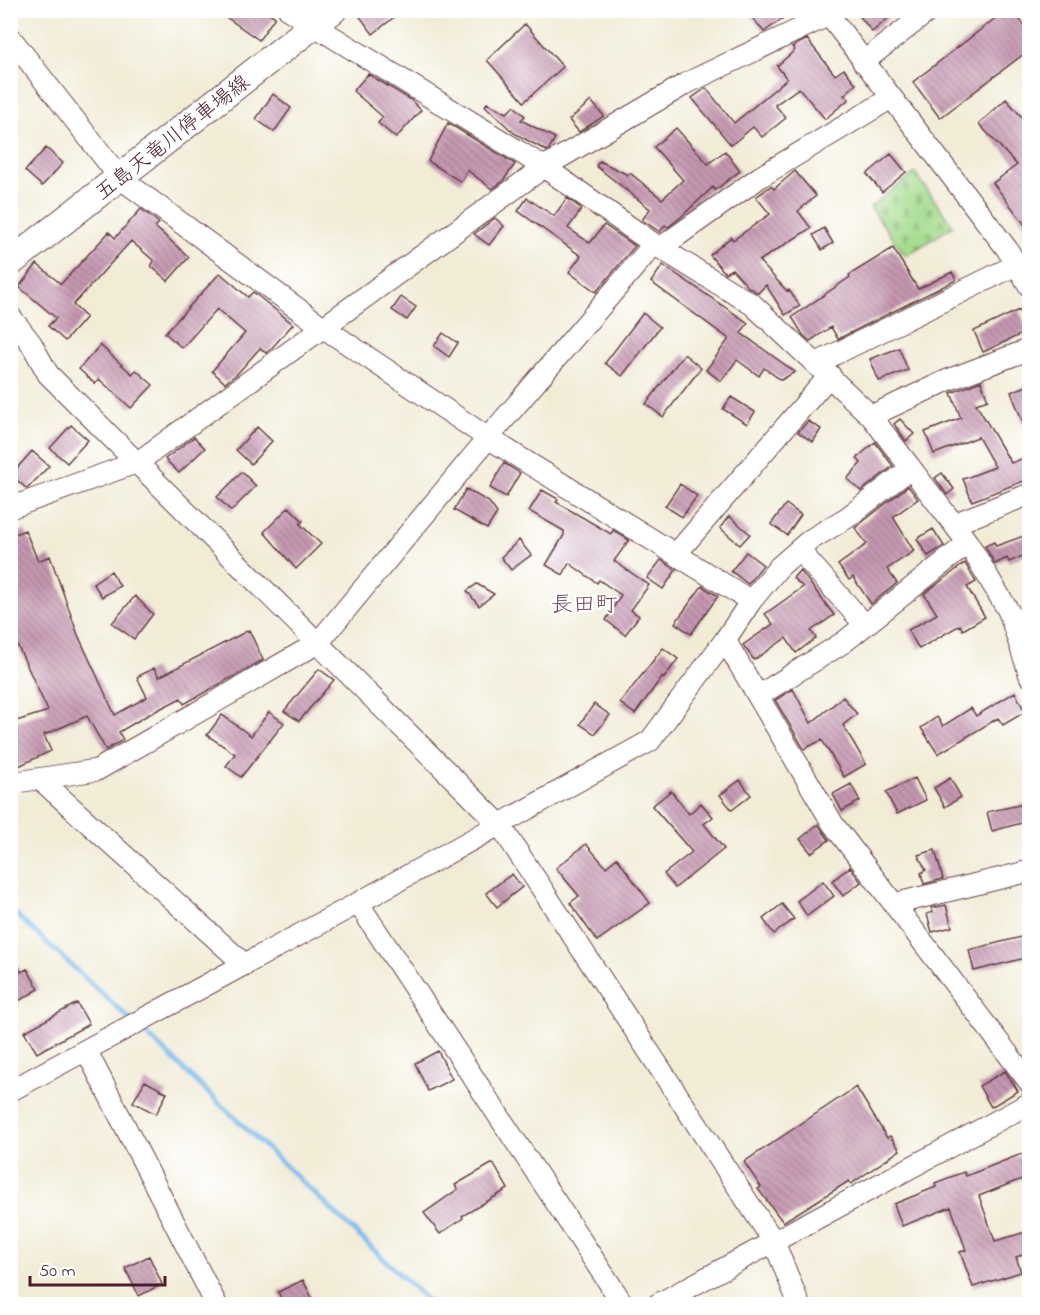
<svg xmlns="http://www.w3.org/2000/svg" width="1040" height="1315" font-family="'Indie Flower','Klee One',sans-serif">
  <style>
    .cemetery { fill: url(#cemetery-stones); stroke: #787e5c; stroke-width: 1.5 }
    .lines { fill: none; stroke-linecap: round; stroke-linejoin: round }
    .stream { stroke: #74b8ea; stroke-width: 5 }
    .building { fill: url(#building-back-hatch) }
    .minor-casing { stroke: #633e45; stroke-width: 23 }
    .major-casing { stroke: #633e45; stroke-width: 29 }
    .minor { stroke: #fff; stroke-width: 21 }
    .major { stroke: #fff; stroke-width: 27 }
    .labels { text-anchor: middle; stroke-width: 4.5; stroke-linejoin: round; paint-order: stroke }
    .street-label { font-size: 21px; fill: #4a1f2b; stroke: #fff }
    .neighbourhood-label { font-size: 22px; fill: #75495a; stroke: #fff }
  </style>
  <defs>
    <pattern id="cemetery-stones" width="16" height="16" patternUnits="userSpaceOnUse" patternTransform="scale(1.5)"><rect width="16" height="16" fill="#a5dc8e"/><path d="M2 7V4a2 2 0 0 1 4 0v3zM10 15v-3a2 2 0 0 1 4 0v3z" fill="#90bc7b"/></pattern>
    <pattern id="building-back-hatch" width="6" height="6" patternUnits="userSpaceOnUse" patternTransform="scale(1.5)"><rect width="6" height="6" fill="#c597b1"/><path d="M-1 5l2 2M0 0l6 6M5-1l2 2" fill="none" stroke="#a27b90"/></pattern>
  </defs>
  <rect width="100%" height="100%" fill="#fff"/>
  <filter id="ink" filterUnits="userSpaceOnUse"><feTurbulence type="fractalNoise" baseFrequency=".0167" numOctaves="2"/><feDisplacementMap in="SourceGraphic" scale="12" xChannelSelector="R" yChannelSelector="G"/><feConvolveMatrix kernelMatrix="1 2 1 2 8 2 1 2 1" color-interpolation-filters="sRGB"/></filter>
  <filter id="wash" filterUnits="userSpaceOnUse"><feTurbulence type="fractalNoise" baseFrequency=".008" numOctaves="4" result="noise"/><feDisplacementMap in="SourceGraphic" scale="24" xChannelSelector="R" yChannelSelector="G"/><feGaussianBlur stdDeviation="1.35" result="paint"/><feColorMatrix in="noise" values="0 0 0 0 0 0 0 0 0 0 0 0 0 0 0 0 0 1.4 0 .05"/><feComposite in="paint" operator="in"/></filter>
  <g filter="url(#wash)">
    <rect width="100%" height="100%" fill="#f2ecd7"/>
    <path class="cemetery" d="M915 173 953 226 906 256 870 207Z"/>
    <g class="lines">
      <path class="stream" d="M10 909 132 1021
        M139 1027 431 1304"/>
    </g>
    <g id="blocks">
      <path class="building" d="M216 10H265L275 17 259 40Z
        M355 10H403L373 34Z
        M746 10H794L764 32Z
        M855 10H898L872 32Z
        M1006 10H1013L1029 32V50L940 118 913 82Z
        M525 24 563 67 524 102 487 60Z
        M807 39 835 75 844 69 856 84 844 95 849 99 825 119 799 88 775 105 786 118 762 137 753 127 731 145 692 98 706 88 734 123 787 79 777 66 795 50 792 47Z
        M368 74 411 100 421 110 396 138 378 123 383 117 353 91Z
        M273 94 291 108 274 132 256 119Z
        M1006 99 1029 125V230L993 183 1017 165 979 124Z
        M591 101 604 116 579 132 569 120Z
        M487 103 507 113 514 106 525 116 521 120 555 138 549 149 547 151 514 133 485 106Z
        M448 123 515 164 502 182 492 189 467 170 461 182 428 161Z
        M676 128 708 164 725 151 740 171 715 190 713 187 681 217 668 227 665 225 660 232 642 220 650 209 596 166 600 161 628 175 630 173 662 199 683 180 654 147Z
        M46 148 63 163 42 186 25 171Z
        M891 154 906 172 882 192 867 174Z
        M795 171 816 196 798 211 811 228 759 261 787 291 789 290 800 306 785 315 766 285 758 293 748 287 732 269 725 273 710 255 731 237 733 240 770 214 756 197 771 186 774 189Z
        M527 198 554 216 567 198 582 209 568 228 590 243 604 225 635 246 596 292 569 272 581 256 518 211Z
        M141 209 159 223 155 227 189 257 168 281 151 266 154 261 131 241 73 305 86 317 65 341 48 326 56 318 19 287 37 264 61 284 109 232 115 238Z
        M495 218 504 226 489 245 474 234Z
        M824 228 833 243 822 250 813 235Z
        M893 248 918 289 952 272 956 280 838 339 831 327 810 341 803 335 792 317 850 277 849 275Z
        M663 265 748 323 741 333 795 372 781 380 764 368 759 376 737 360 721 381 706 370 729 339 651 282Z
        M220 273 248 297 253 292 293 324 270 350 266 353 260 348 237 374 225 383 212 371 245 333 217 309 182 348 165 333Z
        M401 297 416 307 407 320 392 310Z
        M1019 310 1028 331 983 352 974 331Z
        M643 313 660 327 622 376 605 363Z
        M443 333 458 343 449 357 434 346Z
        M100 345 132 374 136 370 153 385 131 408 99 379 95 384 79 369Z
        M899 348 908 370 879 381 870 359Z
        M684 354 701 368 663 417 646 404Z
        M981 381 988 400 976 404 1011 463 1029 456V479L972 501 963 479 995 467 978 437 934 454 925 432 961 418 951 393Z
        M1029 385V436H1028L1011 392Z
        M731 397 755 412 747 424 723 409Z
        M900 419 914 434 906 441 894 424Z
        M808 421 821 429 813 442 798 432Z
        M71 425 88 440 67 463 50 448Z
        M257 427 272 441 251 464 236 450Z
        M194 437 205 448 179 473 165 459Z
        M875 442 893 466 861 491 847 479 861 463 857 458Z
        M32 451 49 466 27 489 11 475Z
        M504 463 520 473 506 497 490 488Z
        M242 472 256 486 231 511 217 497Z
        M942 473 954 489 947 495 935 478Z
        M680 484 697 496 682 517 665 506Z
        M908 486 918 499 893 517 914 551 887 569 897 583 871 604 853 577 849 580 838 565 867 544 855 528Z
        M466 489 489 502 497 513 487 529 454 510Z
        M542 490 558 499 556 502 611 534 613 530 629 540 614 561 649 585 631 610 639 616 625 635 606 620 621 595 599 580 597 583 569 563 563 575 546 565 564 535V531L529 511Z
        M786 504 801 515 787 535 771 524Z
        M289 507 303 521 300 524 321 544 296 569 264 532Z
        M729 516 750 534 740 545 720 528Z
        M933 529 944 546 928 556 917 539Z
        M25 530 38 561 50 556 78 635 115 715 147 697 137 677 154 668 159 677 249 630 263 660 184 704 181 698 146 716 119 732 123 740 106 750 87 716 44 735 51 751 10 770V723L48 711 10 629V536Z
        M1029 534V553L1009 562 1007 558 995 564 985 546 994 542 996 546Z
        M519 540 531 555 511 570 501 557Z
        M746 552 763 565 748 584 731 571Z
        M661 560 676 570 663 589 647 578Z
        M965 563 976 582 967 587 985 617 963 630 960 625 919 649 908 630 937 614 924 594Z
        M800 570 834 615 811 631 816 638 796 653 786 638 754 660 743 645 773 624 765 614 803 587 793 578Z
        M111 571 120 586 102 597 93 583Z
        M477 584 494 594 479 606 467 591Z
        M702 586 718 596 691 634 675 623Z
        M135 596 153 614 134 639 112 623Z
        M663 648 678 659 664 678 662 677 635 714 620 703Z
        M319 669 334 680 299 721 284 711Z
        M793 689 811 723 843 697 857 714 843 725 866 764 844 777 822 740 804 749 775 700Z
        M1015 692 1025 712 1003 725 998 718 938 754 921 728 937 717 943 726 971 708 976 716Z
        M594 704 610 715 595 734 580 724Z
        M269 712 284 723 241 777 226 766 235 754 207 735 222 715 251 736Z
        M915 778 926 800 897 814 886 792Z
        M950 778 961 797 945 807 934 788Z
        M740 780 751 795 732 810 720 795Z
        M851 784 860 801 842 811 833 794Z
        M671 791 689 814 701 803 713 817 704 824 724 849 675 888 664 874 692 852 652 806Z
        M1029 803V821L992 831 987 812Z
        M818 824 829 840 811 853 800 839Z
        M586 844 606 867 617 858 650 903 597 941 570 903 579 896 556 868Z
        M935 850 943 879 924 884 921 873 926 870 918 855Z
        M850 867 861 882 843 896 832 881Z
        M512 874 522 887 497 907 486 893Z
        M823 881 834 896 807 916 797 901Z
        M782 904 794 919 774 934 763 919Z
        M946 905 952 927 932 932 927 914 933 912 931 908Z
        M1029 935V957L974 971 969 950Z
        M10 951 21 972 27 969 39 989 17 1002 10 991Z
        M77 1003 89 1024 37 1053 24 1032Z
        M438 1051 452 1079 428 1091 415 1063Z
        M1005 1071 1018 1091 991 1107 979 1086Z
        M145 1081 167 1093 156 1114 133 1102Z
        M856 1087 887 1138 890 1136 900 1150 851 1184 849 1181 783 1222 758 1189 761 1187 744 1162Z
        M1029 1151V1176L979 1196 995 1241 1029 1231V1253L1016 1257 1021 1272 973 1287 960 1252 966 1250 951 1207 902 1226 894 1204 936 1187 935 1183 964 1172 966 1176Z
        M493 1163 508 1189 462 1216 463 1218 440 1234 424 1213 458 1189 455 1185Z
        M149 1256 162 1284 139 1296 125 1268Z
        M303 1280 313 1300 304 1305H285L278 1292Z"/>
    </g>
  </g>
  <g filter="url(#ink)">
    <use href="#blocks" fill-opacity="0" stroke="#633e45" stroke-width="1.5"/>
    <g class="lines">
      <g class="minor-casing">
        <path id="minor" d="M289 10 544 167 654 244 753 305 871 416 968 543 1009 612 1030 676
          M825 10 1007 249 1030 287
          M10 37 120 178 324 328 488 438 751 601
          M863 62 930 10
          M660 248 760 177 891 98
          M10 316 31 343 48 374 500 825 774 1242 799 1304
          M817 363 1016 265
          M871 416 948 380 1030 349
          M10 508 138 462 544 167 687 83 829 15
          M954 524 1030 494
          M799 550 865 625
          M676 554 830 375
          M725 640 833 824 1030 1083
          M758 696 844 642 968 543
          M40 779 245 965
          M10 783 97 770 318 643 488 438 654 244
          M358 903 623 1304
          M894 904 1030 871
          M86 1050 216 1304
          M10 1091 358 903 650 741 725 640 751 601 779 567 810 540 848 517 911 468
          M658 1304 1030 1103"/>
      </g>
      <g class="major-casing">
        <path id="major" d="M10 263 333 10"/>
      </g>
      <use href="#minor" class="minor"/>
      <use href="#major" class="major"/>
    </g>
  </g>
  <g class="labels">
    <g class="street-label">
      <text transform="translate(172 137) rotate(-38)" y="7">五島天竜川停車場線</text>
    </g>
    <g class="neighbourhood-label">
      <text x="584" y="611">長田町</text>
    </g>
  </g>
  <rect width="1040" height="1315" fill="none" stroke="#fff" stroke-width="36"/>
  <path d="M30 1276v9h135v-9" fill="none" stroke="#4a1f2b" stroke-width="3"/>
  <text x="39" y="1276" font-size="18" fill="#4a1f2b" stroke="#ffffff" stroke-width="4.5" paint-order="stroke">50 m</text>
</svg>
